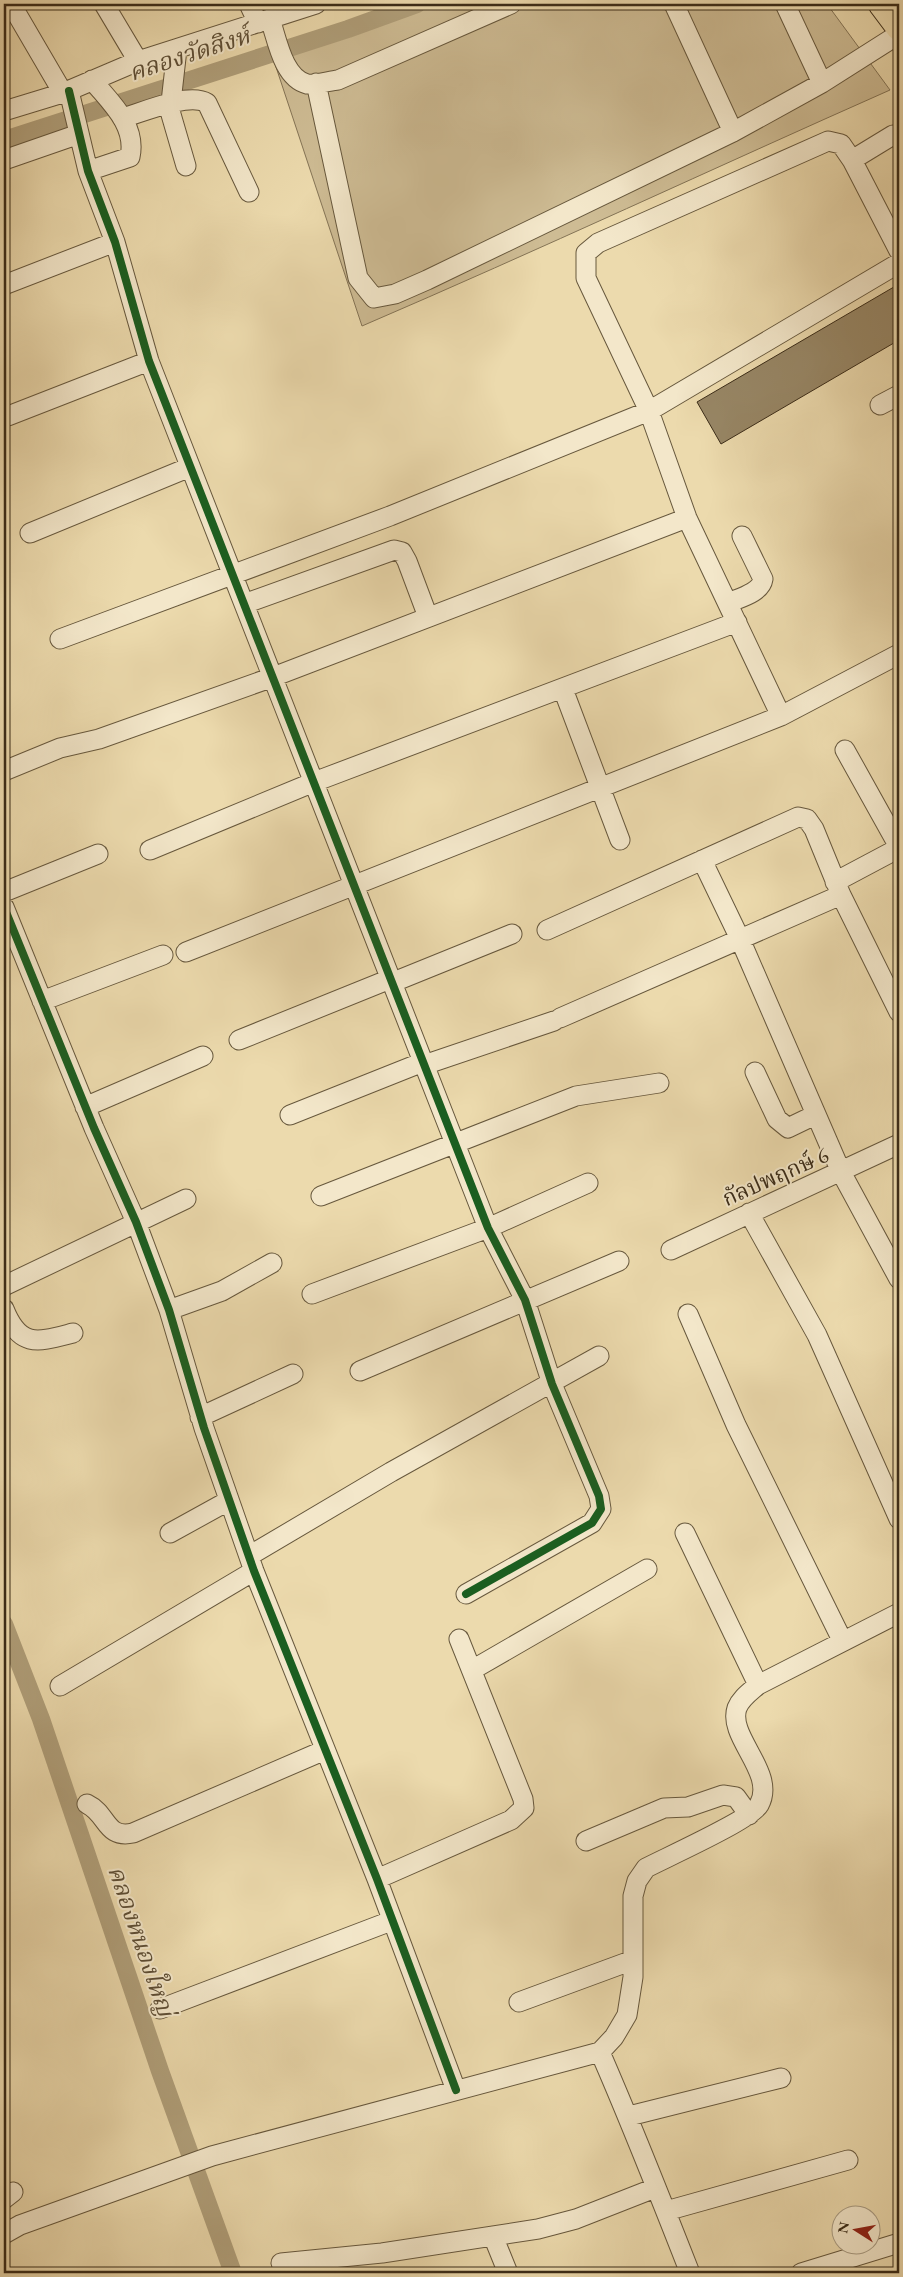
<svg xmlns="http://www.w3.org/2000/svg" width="903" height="2277" font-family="'EB Garamond','Noto Serif Thai',serif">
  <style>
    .green { fill: #cebc94; stroke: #847456 }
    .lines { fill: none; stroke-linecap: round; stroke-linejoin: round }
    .canal { stroke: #b09f7a; stroke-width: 18 }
    .building { fill: #978665; stroke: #3b2c18 }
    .minor-casing { stroke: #67583d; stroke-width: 21 }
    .major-casing { stroke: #3b2c18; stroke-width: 27 }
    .minor { stroke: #f3e7ca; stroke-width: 19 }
    .major { stroke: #ecdaad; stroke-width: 25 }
    .cycleway-casing { stroke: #f3e7ca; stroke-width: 11 }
    .cycleway { stroke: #1b5e20; stroke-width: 8 }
    .labels { text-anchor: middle; stroke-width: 4; stroke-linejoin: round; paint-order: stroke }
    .street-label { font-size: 22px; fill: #3b2c18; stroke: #f3e7ca }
    .water-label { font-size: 24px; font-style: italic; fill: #5e4e35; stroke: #f3e7ca }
  </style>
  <rect width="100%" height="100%" fill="#ecdaad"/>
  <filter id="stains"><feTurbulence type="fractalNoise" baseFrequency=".004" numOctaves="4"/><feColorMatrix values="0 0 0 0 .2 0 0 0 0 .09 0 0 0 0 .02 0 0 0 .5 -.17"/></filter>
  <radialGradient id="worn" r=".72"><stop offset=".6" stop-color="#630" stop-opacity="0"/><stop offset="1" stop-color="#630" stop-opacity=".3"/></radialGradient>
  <path class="green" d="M422 4H827L890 90C714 168 539 250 362 326L272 55Z"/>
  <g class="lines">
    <path class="canal" d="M4 140 348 29 417 4
      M4 1624 41 1719 160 2071 233 2273"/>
  </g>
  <path class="building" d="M899 284V340L721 444 697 402Z"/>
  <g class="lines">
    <g class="minor-casing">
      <path id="minor" d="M11 4 63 93
        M104 4 138 61
        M249 4 258 23
        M674 4 733 132
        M785 4 822 83
        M270 19C277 39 283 78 307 84 316 85 329 81 338 80L511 4
        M177 49 170 111 186 166
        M316 83 358 278 374 298 395 294 427 280 733 132 822 83 899 34
        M69 91 88 171 115 242 149 361 488 1228 525 1300 552 1384 599 1496 601 1509 592 1523 466 1594
        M4 111 63 93 138 61 316 4
        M123 118C143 112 189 92 207 103L249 192
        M4 160 79 134
        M852 160 893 135
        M88 171 130 157C137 125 110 102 92 80
        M4 285 115 242
        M880 405 899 395
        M8 416 149 361
        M30 533 190 467
        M728 603C739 598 761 593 763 579L742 536
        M244 604 394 550 402 552 407 561 428 617
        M60 639 390 516 649 411 899 263
        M563 689 620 840
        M781 716 687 518 649 411 586 278V253L598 243 828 141 841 144 852 160 899 251
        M845 750 899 847
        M4 771 60 748 99 739 273 677 687 518
        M150 850 314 782 737 622
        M702 860 740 939 841 1172 899 1279
        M835 882 899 848
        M4 892 98 854
        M4 907 94 1128 136 1222 169 1310 204 1428 254 1571 377 1879 456 2090
        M547 930 798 817 807 819 814 829 841 895 899 1012
        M186 952 781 716 899 654
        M391 983 512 934
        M42 1001 163 955
        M560 1018 841 895
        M239 1040 390 979
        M424 1065 554 1021
        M755 1072 777 1119 788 1128 815 1115
        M85 1107 203 1056
        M290 1115 423 1062
        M321 1196 576 1096 659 1083
        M749 1213 817 1335 899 1519
        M671 1250 899 1144
        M4 1286 186 1199
        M312 1294 488 1228 588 1183
        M4 1309C20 1349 38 1342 73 1333
        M169 1310 222 1291 272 1263
        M688 1314 736 1425 842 1640
        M360 1371 619 1261
        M200 1417 293 1374
        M170 1533 228 1501
        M685 1533 758 1685
        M249 1556 391 1472 599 1356
        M472 1670 647 1569
        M60 1686 254 1571
        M87 1804C108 1814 105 1839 133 1833L325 1750
        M586 1841 664 1808 688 1807 723 1795 736 1797 749 1815
        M377 1879 511 1820 524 1808 523 1799 459 1639
        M519 2002 633 1960
        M160 2009 391 1921
        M600 2052C632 2125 661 2199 690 2273
        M629 2116 781 2078
        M4 2199 13 2192
        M666 2211 848 2160
        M4 2234 20 2225 212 2156 600 2052 614 2037 627 2015 633 1977V1896L637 1881 646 1868C665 1858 752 1819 759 1805 777 1773 727 1737 737 1708 741 1698 750 1692 758 1685L899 1613
        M493 2236 508 2273
        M281 2263 382 2253 538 2229 576 2219 655 2188
        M801 2273 899 2243"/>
    </g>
    <g class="major-casing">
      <path id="major" d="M881 4 899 28"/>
    </g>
    <use href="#minor" class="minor"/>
    <use href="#major" class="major"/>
    <g class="cycleway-casing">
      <path id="cycleway" d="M69 91 88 171 115 242 149 361 488 1228 525 1300 552 1384 599 1496 601 1509 592 1523 466 1594
        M4 907 94 1128 136 1222 169 1310 204 1428 254 1571 377 1879 456 2090"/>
    </g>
    <use href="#cycleway" class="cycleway"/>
  </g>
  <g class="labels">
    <g class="street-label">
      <text transform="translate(775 1176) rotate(-24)" y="8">กัลปพฤกษ์ 6</text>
    </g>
    <g class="water-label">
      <text transform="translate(189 54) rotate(-18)" y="8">คลองวัดสิงห์</text>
      <text transform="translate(141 1941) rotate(71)" y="8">คลองหนองใหญ่</text>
    </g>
  </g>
  <rect width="903" height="2277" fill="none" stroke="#ecdaad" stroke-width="20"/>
  <rect x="5" y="5" width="893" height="2267" fill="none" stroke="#3b2c18" stroke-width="2.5"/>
  <rect x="10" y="10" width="883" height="2257" fill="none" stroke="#3b2c18"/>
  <g transform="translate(856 2230) rotate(281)"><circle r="24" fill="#f3e7ca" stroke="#a99c83"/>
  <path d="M0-4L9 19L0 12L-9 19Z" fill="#8f2418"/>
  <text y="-8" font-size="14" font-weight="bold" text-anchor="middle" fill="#3b2c18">N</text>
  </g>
  <rect width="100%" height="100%" filter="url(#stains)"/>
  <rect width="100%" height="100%" fill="url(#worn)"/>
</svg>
